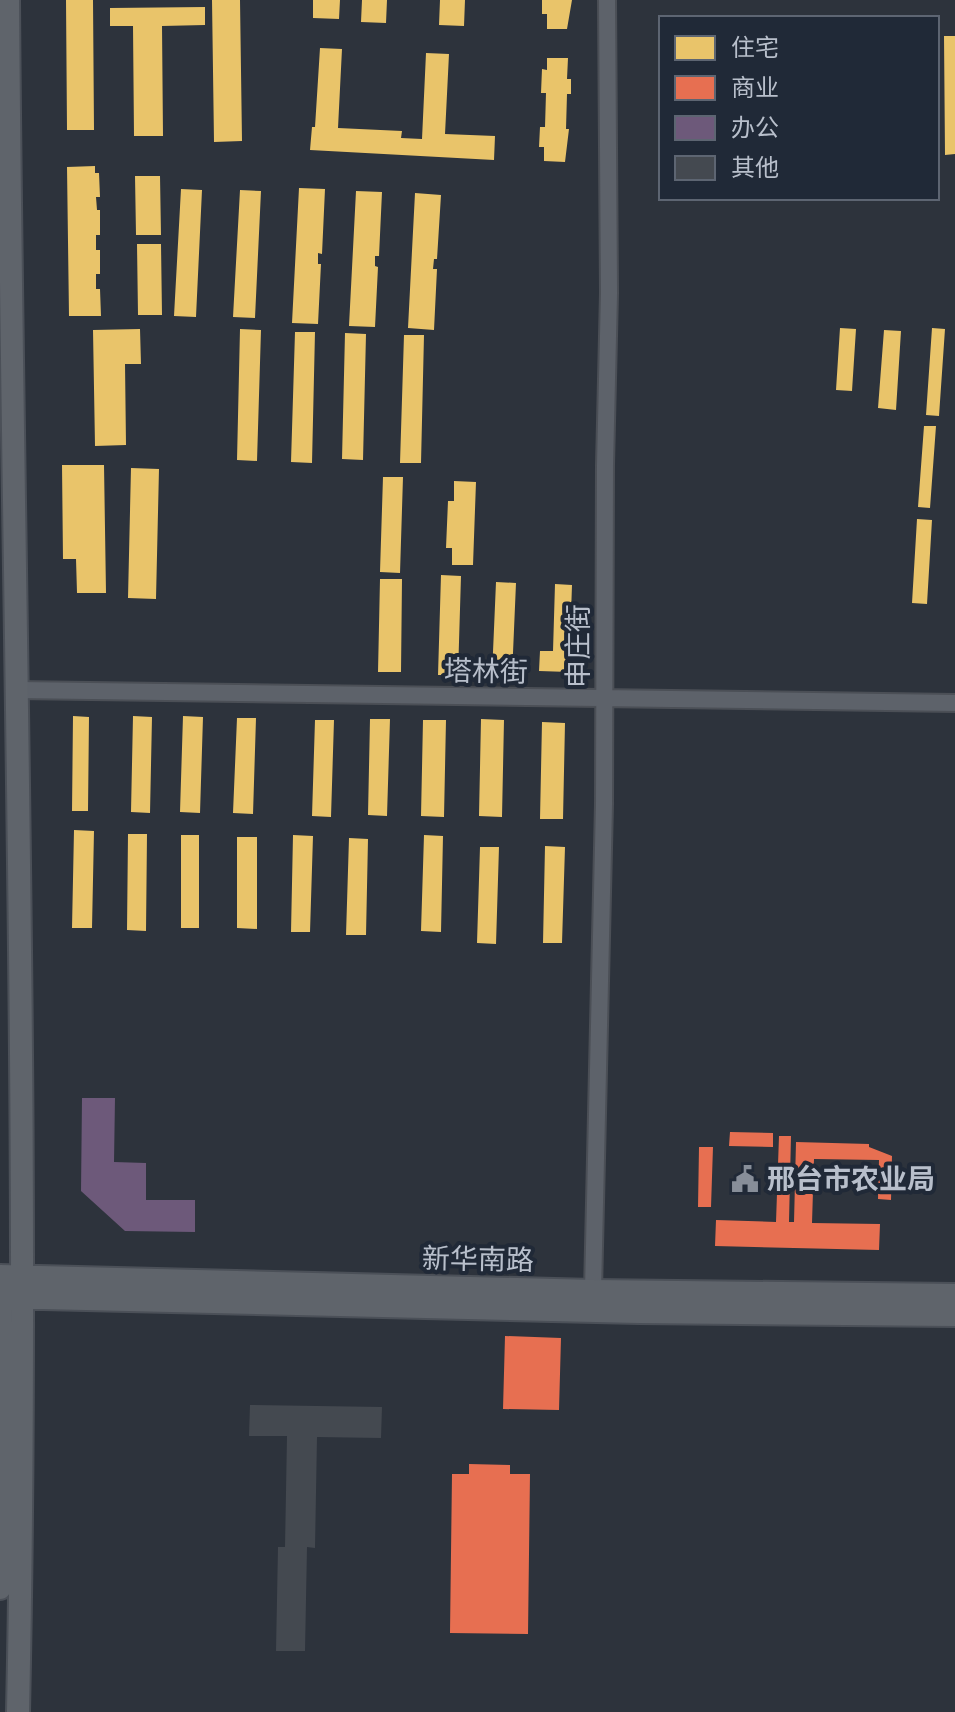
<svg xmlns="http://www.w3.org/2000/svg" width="955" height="1712" font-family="'Noto Sans','Noto Sans SC',sans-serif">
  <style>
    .homes { fill: #e9c46a }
    .shops { fill: #e76f51 }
    .offices { fill: #6d597a }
    .building { fill: #444950 }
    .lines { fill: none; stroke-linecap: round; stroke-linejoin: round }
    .minor-casing { stroke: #4b4f56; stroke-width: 20 }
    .major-casing { stroke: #4b5058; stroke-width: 26 }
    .minor { stroke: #5d626a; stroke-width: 16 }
    .major { stroke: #5f646b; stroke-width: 22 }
    .labels { text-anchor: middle; stroke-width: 8; stroke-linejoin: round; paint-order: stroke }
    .street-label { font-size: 28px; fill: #b8bfcb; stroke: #202937 }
    .poi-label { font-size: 28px; font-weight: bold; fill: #b8bfcb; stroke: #202937; text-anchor: start }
  </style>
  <rect width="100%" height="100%" fill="#2d333c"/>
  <path class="homes" d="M66 0H93L94 130H67Z
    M212 0H240L242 141 214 142Z
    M313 0H340L339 19 313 18Z
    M362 0H387L386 23 361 22Z
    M440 0H465L464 26 439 25Z
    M542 0H572L567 29H547V14H542Z
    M205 7V25L162 26 163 136H134L133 26H110V8Z
    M944 36H955V154L945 155Z
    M320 48 342 49 338 128 402 131 401 138 422 139 426 53 449 54 445 134 495 136 494 160 310 150 312 127H315Z
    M547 58H568L567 79H571V94H567L566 129H569L565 162 544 161V147H539L540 127H545L546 93H541L542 69 547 70Z
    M95 166V173H99L100 197H96L97 210H100V235H96V250H100V274H96V289H100L101 316H69L67 167Z
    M135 176H160L161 235H136Z
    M299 188 325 189 322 254 318 253V264H321L318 324 292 323Z
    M181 189 202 190 196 317 174 316Z
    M240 190 261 191 255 318 233 317Z
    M356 191 382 192 379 256H375V266L378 267 375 327 349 326Z
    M415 193 441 195 437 259H434L433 269H437L434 330 408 328Z
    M137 244H161L162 315H138Z
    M840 328 856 329 852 391 836 390Z
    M932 328 945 329 939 416 926 415Z
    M140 329 141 364H125L126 445 95 446 93 330Z
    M240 329 261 330 257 461 237 460Z
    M884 330 901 331 896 410 878 408Z
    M295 332H315L312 463 291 462Z
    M345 333 366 334 363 460 342 459Z
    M404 335H424L421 463H400Z
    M924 426H936L930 508 918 507Z
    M62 465H104L106 593H77L76 559H63Z
    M131 468 159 469 156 599 128 598Z
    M383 477H403L400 573 380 572Z
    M454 481 476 482 473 565H452V548H446L448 501H454Z
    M917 519 932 520 927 604 912 603Z
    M441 575 461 576 458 675H438Z
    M380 579H402L401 672H378Z
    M496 582 516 583 512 676 492 675Z
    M555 584 572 585 569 672 539 671 540 651H553Z
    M73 716 89 717 88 811H72Z
    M133 716 152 717 150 813 131 812Z
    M183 716 203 717 200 813 180 812Z
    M237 718H256L253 814 233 813Z
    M370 719H390L387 816 368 815Z
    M481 719 504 720 502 817 479 816Z
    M315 720H334L331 817 312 816Z
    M423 720H446L444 817 421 816Z
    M542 722 565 723 563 819H540Z
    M74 830 94 831 92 928H72Z
    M128 834H147L146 931 127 930Z
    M181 835H199V928H181Z
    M293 835 313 836 310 932H291Z
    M424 835 443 836 441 932 421 931Z
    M237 837H257V929L237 928Z
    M349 838 368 839 366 935H346Z
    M545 846 565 847 562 943H543Z
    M480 847H499L496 944 477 943Z"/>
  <path class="shops" d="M730 1132 773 1133V1147L729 1146Z
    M779 1136H791L789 1222H794L796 1142 869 1144V1147L892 1156 891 1200 878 1199 879 1160 814 1159 812 1223 880 1224 879 1250 715 1246 716 1220 776 1222Z
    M699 1147H713L711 1207H698Z
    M505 1336 561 1338 559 1410 503 1409Z
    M469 1464 510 1465V1474H530L528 1634 450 1633 452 1474H469Z"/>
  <path class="offices" d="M82 1098H115L114 1162 146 1163V1200H195V1232L125 1231 81 1191Z"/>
  <path class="building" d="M250 1405 382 1407 381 1438 317 1437 315 1548 307 1547 305 1651H276L278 1547H285L287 1436H249Z"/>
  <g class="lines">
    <g class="minor-casing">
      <path id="minor" d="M17 690 955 703
        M593 1291 604 804 605 465 609 293 607 0"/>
    </g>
    <g class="major-casing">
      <path id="major" d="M8 0C12 571 30 1141 18 1712
        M0 1276 593 1291 955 1295
        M0 1297 639 1312 955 1315
        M0 1588V1285"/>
    </g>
    <use href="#minor" class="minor"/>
    <use href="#major" class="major"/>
  </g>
  <defs>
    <g id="civic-bare" transform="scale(2.16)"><path d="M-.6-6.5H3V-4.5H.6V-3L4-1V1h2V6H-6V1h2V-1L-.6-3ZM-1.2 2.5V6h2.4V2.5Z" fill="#878e99" stroke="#202937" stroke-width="2.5" paint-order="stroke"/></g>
  </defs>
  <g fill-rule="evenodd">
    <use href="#civic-bare" x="745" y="1179"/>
  </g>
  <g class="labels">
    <g class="street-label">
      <text transform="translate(578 646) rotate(-90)" y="10">申庄街</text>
      <text transform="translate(486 671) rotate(1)" y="10">塔林街</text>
      <text transform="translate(478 1259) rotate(1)" y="10">新华南路</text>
    </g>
    <g class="poi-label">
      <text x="767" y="1189">邢台市农业局</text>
    </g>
  </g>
  <rect x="659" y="16" width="280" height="184" fill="#202937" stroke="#5d6572" stroke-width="2"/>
  <rect x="675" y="36" width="40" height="24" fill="#e9c46a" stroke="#5d6572" stroke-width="2"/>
  <text x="731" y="56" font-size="24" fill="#b8bfcb">住宅</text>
  <rect x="675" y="76" width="40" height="24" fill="#e76f51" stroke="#5d6572" stroke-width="2"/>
  <text x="731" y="96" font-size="24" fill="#b8bfcb">商业</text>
  <rect x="675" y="116" width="40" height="24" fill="#6d597a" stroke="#5d6572" stroke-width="2"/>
  <text x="731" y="136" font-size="24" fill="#b8bfcb">办公</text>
  <rect x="675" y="156" width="40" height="24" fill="#444950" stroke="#5d6572" stroke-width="2"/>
  <text x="731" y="176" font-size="24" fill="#b8bfcb">其他</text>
</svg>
